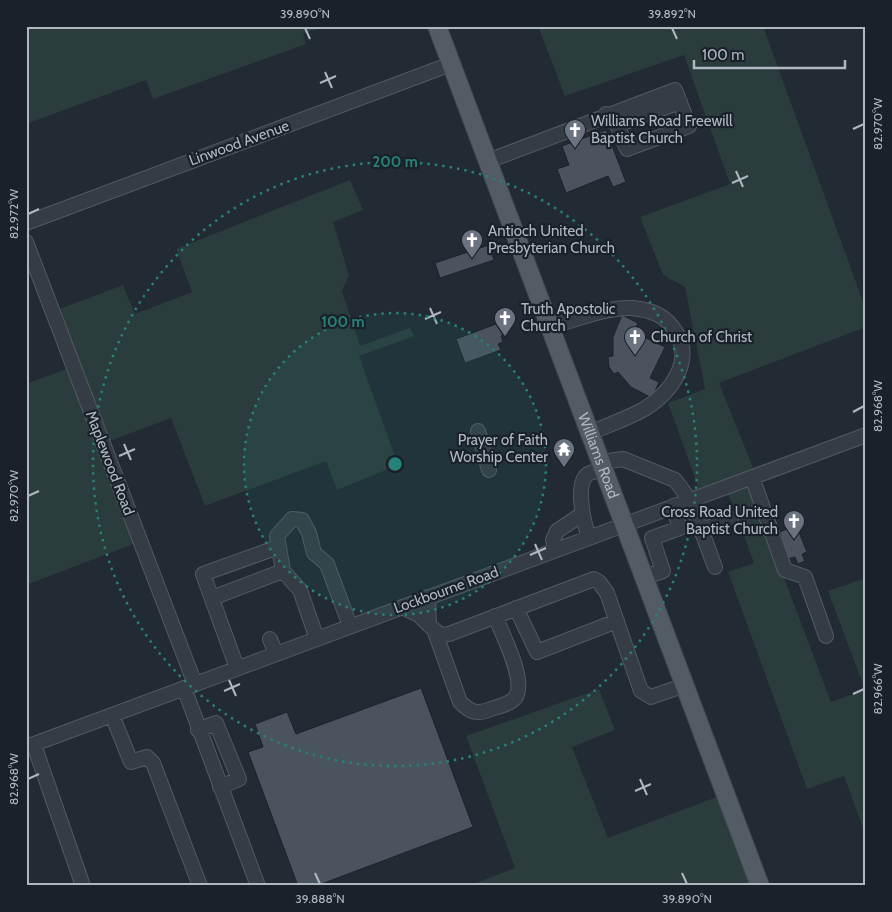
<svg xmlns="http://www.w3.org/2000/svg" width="892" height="912" font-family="Cabin,sans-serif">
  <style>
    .green { fill: #2a3c3b }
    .building { fill: #4a545f; stroke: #1c232b }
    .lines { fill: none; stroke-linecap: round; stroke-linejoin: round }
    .minor-casing { stroke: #525a62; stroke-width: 16 }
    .major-casing { stroke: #3e454e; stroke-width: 20 }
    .minor { stroke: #353c44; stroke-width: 14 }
    .major { stroke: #535b64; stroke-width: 18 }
    .ticks { fill: none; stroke: #afb7c1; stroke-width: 2 }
    .ring { fill: none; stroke: #27807a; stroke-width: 2.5; stroke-dasharray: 2.5 5 }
    .labels { text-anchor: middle; stroke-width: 4.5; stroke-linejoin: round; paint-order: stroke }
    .poi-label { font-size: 15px; fill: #afb7c1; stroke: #1a2129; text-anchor: start }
    .street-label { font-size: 15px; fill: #afb7c1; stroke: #1a2129 }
    .centre { fill: #27807a; stroke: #1a2129; stroke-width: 2.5 }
    .ring-label { font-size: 15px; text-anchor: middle; font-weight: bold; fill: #27807a; stroke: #1a2129; stroke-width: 4.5; stroke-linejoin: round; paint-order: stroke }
    .neatline { fill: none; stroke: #afb7c1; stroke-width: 2 }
    .ticks-label { font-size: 12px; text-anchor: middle; fill: #afb7c1 }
  </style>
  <rect width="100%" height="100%" fill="#222a33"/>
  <path class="green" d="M26 26H326L303 34 306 44 153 99 146 80 26 124Z
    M547 26H763L866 310V327L719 383 754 470 699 489 668 403 705 389 685 287 663 275 640 217 730 184 684 55 565 96 539 29Z
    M350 180 363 210 333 222 349 275 342 291 360 346 410 328 414 336 359 356 398 465 337 490 326 461 205 506 171 418 107 442 57 310 123 285 135 314 192 292 176 249Z
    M69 368 136 543 26 585V384Z
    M749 485 831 702 865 690 828 591 866 578V836L844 776 807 789 728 572 754 563 728 493Z
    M599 689 615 730 572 747 608 838 722 795 755 886H468L515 868 466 736Z"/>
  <path class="building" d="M606 130 626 182 613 187 608 176 566 193 557 169 569 165 562 146Z
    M489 245 494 260 440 278 435 263Z
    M622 315 638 323 633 332 665 347 650 378 659 382 652 398 631 387 618 372 614 374 609 367 608 357 613 356V337Z
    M496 324 503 335 501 336 503 342 498 344 501 350 465 363 456 339Z
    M796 525 807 552 802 554 805 561 798 564 795 557 787 559 780 532Z
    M421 688 473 827 316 886H298L248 752 263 747 255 724 287 712 296 734Z"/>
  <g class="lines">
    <g class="minor-casing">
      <path id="minor" d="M617 125 680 102
        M488 161 675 90 689 126 627 149 614 117 606 114
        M26 223 451 64
        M26 242 195 684
        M550 327C575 320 606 307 632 308 652 310 665 315 676 332 694 361 671 392 646 408 629 418 608 425 590 433
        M478 431 489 470
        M601 462 623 459 675 480 690 500 715 567
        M752 477 785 570 805 577 826 636
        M702 530 731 519
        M589 537C584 524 576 490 585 477 588 472 598 471 603 469
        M555 550 553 540 557 531 581 515
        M644 577 663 571 652 538 680 528 673 506
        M212 598 283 571
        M402 607 419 615 429 625 428 597
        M516 608 537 652 617 621
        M429 625 440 635 449 634 594 579 599 582 607 593 641 691 651 697 685 685
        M435 632 460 702C470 712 477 715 491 709 497 707 507 705 513 700 530 686 502 634 495 616
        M270 639 276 654
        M317 639 300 590 283 571 277 536 292 519 302 520 309 533 314 553 327 564 350 626
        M237 668 203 574 278 547
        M184 688 258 886
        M112 715 131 762 147 757 153 763 200 886
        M198 730 216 723 239 779 220 787
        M34 745 83 886
        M26 747 866 435"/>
    </g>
    <g class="major-casing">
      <g id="major">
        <path id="s1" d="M437 26 760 886"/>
      </g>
    </g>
    <use href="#minor" class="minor"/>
    <use href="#major" class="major"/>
  </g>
  <path class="ticks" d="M305 28 310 39M672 28 677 39M325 72 332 88M320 83 336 76M853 129 864 124M736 171 743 187M732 183 748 176M28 214 39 209M430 308 437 324M425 319 441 312M853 412 864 406M124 444 131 460M119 456 135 449M28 496 39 491M535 544 542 560M530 555 546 548M229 680 236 696M224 691 240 684M853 694 864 689M28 779 39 774M640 779 647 795M635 791 651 784M315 873 320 884M682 873 687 884"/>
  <circle cx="395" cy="464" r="151" fill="#27807a" fill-opacity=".12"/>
  <g class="ring">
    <circle cx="395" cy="464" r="151"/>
    <circle cx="395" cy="464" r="302"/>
  </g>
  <defs>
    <g id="church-pin" transform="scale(1.125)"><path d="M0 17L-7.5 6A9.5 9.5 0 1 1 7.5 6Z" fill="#6b7280" stroke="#1a2129"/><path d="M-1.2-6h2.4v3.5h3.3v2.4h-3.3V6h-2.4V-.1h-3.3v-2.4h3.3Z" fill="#fff"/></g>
    <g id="temple-pin" transform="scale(1.125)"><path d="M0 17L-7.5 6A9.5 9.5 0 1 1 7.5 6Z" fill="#6b7280" stroke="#1a2129"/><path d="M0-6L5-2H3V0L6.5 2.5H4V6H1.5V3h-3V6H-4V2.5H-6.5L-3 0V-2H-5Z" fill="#fff"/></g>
  </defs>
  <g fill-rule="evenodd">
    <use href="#church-pin" x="575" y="130"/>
    <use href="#church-pin" x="472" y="240"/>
    <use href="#church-pin" x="505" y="318"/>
    <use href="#church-pin" x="635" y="337"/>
    <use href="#temple-pin" x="564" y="449"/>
    <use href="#church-pin" x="794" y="521"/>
  </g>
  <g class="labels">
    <g class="poi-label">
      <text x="591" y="126">Williams Road Freewill<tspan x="591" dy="17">Baptist Church</tspan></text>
      <text x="488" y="236">Antioch United<tspan x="488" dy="17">Presbyterian Church</tspan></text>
      <text x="521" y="314">Truth Apostolic<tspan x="521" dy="17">Church</tspan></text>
      <text x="651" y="342">Church of Christ</text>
      <text x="548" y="445" text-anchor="end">Prayer of Faith<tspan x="548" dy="17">Worship Center</tspan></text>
      <text x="778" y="517" text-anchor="end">Cross Road United<tspan x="778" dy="17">Baptist Church</tspan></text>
    </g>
    <g class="street-label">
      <text transform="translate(239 143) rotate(-20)" y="5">Linwood Avenue</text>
      <text dy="5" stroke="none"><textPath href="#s1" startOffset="459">Williams Road</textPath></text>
      <text transform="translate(110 463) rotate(69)" y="5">Maplewood Road</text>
      <text transform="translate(446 590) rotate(-20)" y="5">Lockbourne Road</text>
    </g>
  </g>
  <circle cx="395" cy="464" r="8" class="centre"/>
  <g class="ring-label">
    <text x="395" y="167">200 m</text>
    <text x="343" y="327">100 m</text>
  </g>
  <rect width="892" height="912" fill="none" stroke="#1a2129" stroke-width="55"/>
  <path d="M694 60v8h151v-8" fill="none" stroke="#afb7c1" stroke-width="2.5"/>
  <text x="702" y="60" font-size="15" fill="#afb7c1" stroke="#1a2129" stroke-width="4" paint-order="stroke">100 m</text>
  <rect x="28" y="28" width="836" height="856" class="neatline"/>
  <g class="ticks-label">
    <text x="305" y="18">39.890°N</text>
    <text x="672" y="18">39.892°N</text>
    <text transform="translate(878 124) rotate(-90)" y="4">82.970°W</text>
    <text transform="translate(14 214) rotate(-90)" y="4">82.972°W</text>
    <text transform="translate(878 406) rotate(-90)" y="4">82.968°W</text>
    <text transform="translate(14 496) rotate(-90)" y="4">82.970°W</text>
    <text transform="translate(878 689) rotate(-90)" y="4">82.966°W</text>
    <text transform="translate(14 779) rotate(-90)" y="4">82.968°W</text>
    <text x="320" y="903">39.888°N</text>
    <text x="687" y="903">39.890°N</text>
  </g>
</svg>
